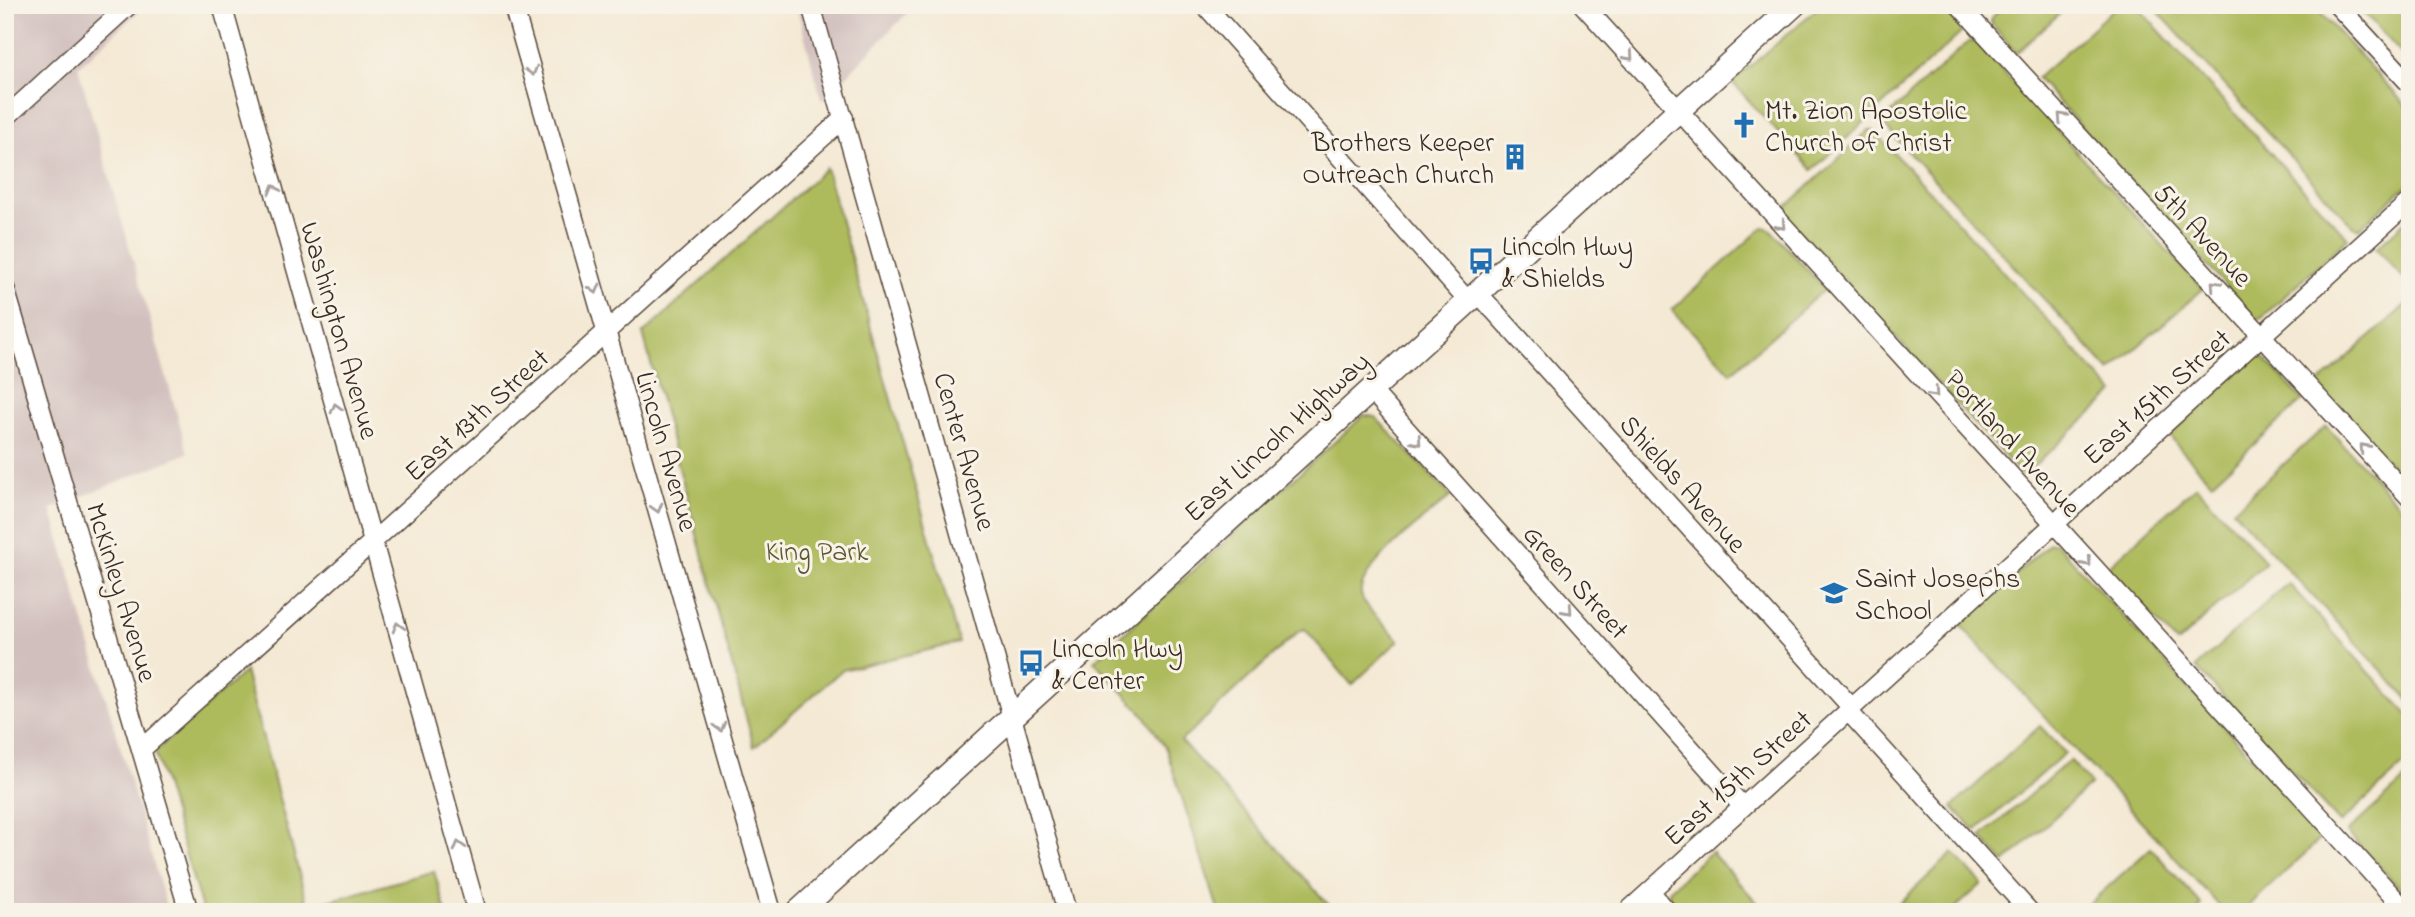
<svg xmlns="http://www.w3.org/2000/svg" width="2415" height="917" font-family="'Indie Flower',sans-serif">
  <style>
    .industrial { fill: #d1bfbd }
    .green { fill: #aebb5d; stroke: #74723e; stroke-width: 2 }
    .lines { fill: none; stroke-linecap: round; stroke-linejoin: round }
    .minor-casing { stroke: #574739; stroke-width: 21 }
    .major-casing { stroke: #574739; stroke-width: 26 }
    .minor { stroke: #fff; stroke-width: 18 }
    .major { stroke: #fff; stroke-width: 23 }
    .oneway { stroke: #a79f9a }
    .labels { text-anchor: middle; stroke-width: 6; stroke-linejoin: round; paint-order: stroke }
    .poi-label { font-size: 28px; fill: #3b2a1e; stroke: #f7f3e8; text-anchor: start }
    .street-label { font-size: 28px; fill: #3b2a1e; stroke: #f7f3e8 }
    .park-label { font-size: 28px; fill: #5e5631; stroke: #f7f3e8 }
  </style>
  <rect width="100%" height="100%" fill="#f7f3e8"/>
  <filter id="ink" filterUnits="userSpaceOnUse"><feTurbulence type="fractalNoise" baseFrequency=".0143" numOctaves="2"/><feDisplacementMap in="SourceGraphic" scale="14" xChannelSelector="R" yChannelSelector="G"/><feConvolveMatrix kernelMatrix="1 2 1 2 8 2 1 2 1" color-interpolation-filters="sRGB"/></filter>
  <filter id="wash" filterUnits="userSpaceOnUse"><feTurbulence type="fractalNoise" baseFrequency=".00686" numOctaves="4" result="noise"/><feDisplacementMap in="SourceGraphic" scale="28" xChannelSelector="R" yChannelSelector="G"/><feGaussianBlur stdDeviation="1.57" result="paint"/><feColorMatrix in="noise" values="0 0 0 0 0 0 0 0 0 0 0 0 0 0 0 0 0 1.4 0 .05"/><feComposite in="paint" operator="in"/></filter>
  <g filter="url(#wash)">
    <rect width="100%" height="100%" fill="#f4e9d4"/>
    <path class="industrial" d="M5 5H145L78 67 188 453 51 509 168 912H5Z
      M796 5H915L822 101Z"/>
    <path class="green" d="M1821 5H1941L1962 28 1961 33 1812 170 1732 82Z
      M2005 5H2069L2016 53 1991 23V18Z
      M2118 5H2136L2348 238 2261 318 2256 319 2037 78Z
      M2152 5H2313L2410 110V182L2359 229 2352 225Z
      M2357 5H2410V63Z
      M1969 41 1976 42 2203 289 2110 371 1881 122Z
      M1869 130H1872L1878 135 2114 393 2023 476 1783 214V210Z
      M826 168 959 643 842 670 754 747 643 334Z
      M2410 217V285L2376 248Z
      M1763 227 1770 229 1825 289 1731 373 1672 310Z
      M2409 302H2410V486L2317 385Z
      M2255 357H2263L2303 400 2212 483 2175 443 2170 435Z
      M1364 415 1375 417 1451 496C1431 513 1357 568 1361 594 1363 607 1390 630 1399 640L1352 685 1305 629 1299 631 1181 741 1335 912H1219L1166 749 1145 716 1094 661Z
      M2326 426 2410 517V701L2233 510Z
      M2196 486 2266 562 2177 643 2107 568Z
      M2050 543H2056L2324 836 2242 912H2225L1960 625Z
      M2288 583 2410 717V759L2340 823 2196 667Z
      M245 671 308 907 434 871 446 912H203L155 752Z
      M2040 726 2065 753 1976 831 1952 807Z
      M2070 760 2091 784 2004 863 1981 837Z
      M2410 775V899L2347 832Z
      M2151 848 2202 905 2195 912H2080Z
      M1711 852 1766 912H1681L1669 899V890Z
      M1953 853 1982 884 1951 912H1890Z"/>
  </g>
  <g filter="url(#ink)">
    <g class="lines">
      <g class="minor-casing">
        <path id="minor" d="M222 5 477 912
          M513 5 772 912
          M811 5 1067 912
          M1205 5 1468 301
          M1583 5 2407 912
          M1959 5 2410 498
          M2337 5 2410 84
          M5 118 129 5
          M5 288 189 912
          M1478 293 1852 708
          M1371 390 1743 807
          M1848 711 2030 912
          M142 749 844 118
          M1650 891 1668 912
          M1627 912 2410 201"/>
      </g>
      <g class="major-casing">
        <path id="major" d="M798 912 1794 5"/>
      </g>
      <use href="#minor" class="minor"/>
      <use href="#major" class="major"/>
    </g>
    <defs><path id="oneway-chevron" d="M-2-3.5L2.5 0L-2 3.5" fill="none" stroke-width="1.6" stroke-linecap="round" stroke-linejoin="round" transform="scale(1.75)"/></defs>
    <g class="oneway">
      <use href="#oneway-chevron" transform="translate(1629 56) rotate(48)"/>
      <use href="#oneway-chevron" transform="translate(532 71) rotate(74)"/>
      <use href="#oneway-chevron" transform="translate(2062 117) rotate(-133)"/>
      <use href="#oneway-chevron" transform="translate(274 189) rotate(-106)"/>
      <use href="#oneway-chevron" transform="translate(1781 225) rotate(48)"/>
      <use href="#oneway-chevron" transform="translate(2215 285) rotate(-133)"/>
      <use href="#oneway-chevron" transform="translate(595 289) rotate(74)"/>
      <use href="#oneway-chevron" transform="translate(1934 393) rotate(48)"/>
      <use href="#oneway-chevron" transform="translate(336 408) rotate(-106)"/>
      <use href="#oneway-chevron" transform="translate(1417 441) rotate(48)"/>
      <use href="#oneway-chevron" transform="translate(2364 448) rotate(-132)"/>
      <use href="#oneway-chevron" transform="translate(657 508) rotate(74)"/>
      <use href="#oneway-chevron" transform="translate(2087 562) rotate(48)"/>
      <use href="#oneway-chevron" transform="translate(1568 610) rotate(48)"/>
      <use href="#oneway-chevron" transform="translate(398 627) rotate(-106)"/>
      <use href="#oneway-chevron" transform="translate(720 727) rotate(74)"/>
      <use href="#oneway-chevron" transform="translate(459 846) rotate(-106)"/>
    </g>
  </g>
  <defs>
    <g id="church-bare" transform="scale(2.1)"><path d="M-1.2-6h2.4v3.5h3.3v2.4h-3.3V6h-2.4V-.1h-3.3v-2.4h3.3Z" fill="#1f6fb2" stroke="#f7f3e8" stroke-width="2.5" paint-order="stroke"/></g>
    <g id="building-bare" transform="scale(2.1)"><path d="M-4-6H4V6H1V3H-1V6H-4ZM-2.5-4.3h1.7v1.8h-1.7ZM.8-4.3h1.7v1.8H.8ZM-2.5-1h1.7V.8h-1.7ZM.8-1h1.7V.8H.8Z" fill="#1f6fb2" stroke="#f7f3e8" stroke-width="2.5" paint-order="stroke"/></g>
    <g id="bus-bare" transform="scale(2.1)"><path d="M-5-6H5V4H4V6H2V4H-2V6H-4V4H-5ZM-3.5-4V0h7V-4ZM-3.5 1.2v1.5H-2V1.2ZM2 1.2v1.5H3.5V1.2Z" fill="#1f6fb2" stroke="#f7f3e8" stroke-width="2.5" paint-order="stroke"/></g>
    <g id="school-bare" transform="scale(2.1)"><path d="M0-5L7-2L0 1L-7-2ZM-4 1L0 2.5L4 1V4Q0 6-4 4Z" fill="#1f6fb2" stroke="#f7f3e8" stroke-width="2.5" paint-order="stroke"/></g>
  </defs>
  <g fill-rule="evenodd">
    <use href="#church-bare" x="1744" y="125"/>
    <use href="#building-bare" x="1515" y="157"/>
    <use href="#bus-bare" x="1481" y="261"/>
    <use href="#school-bare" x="1834" y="593"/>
    <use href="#bus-bare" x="1031" y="663"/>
  </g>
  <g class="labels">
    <g class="poi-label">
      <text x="1765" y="119">Mt. Zion Apostolic<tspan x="1765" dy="32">Church of Christ</tspan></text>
      <text x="1494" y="151" text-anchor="end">Brothers Keeper<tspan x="1494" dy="32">Outreach Church</tspan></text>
      <text x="1502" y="255">Lincoln Hwy<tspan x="1502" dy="32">&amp; Shields</tspan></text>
      <text x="1855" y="587">Saint Josephs<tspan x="1855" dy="32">School</tspan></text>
      <text x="1052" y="657">Lincoln Hwy<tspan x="1052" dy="32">&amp; Center</tspan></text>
    </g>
    <g class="street-label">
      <text transform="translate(2204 234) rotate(47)" y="10">5th Avenue</text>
      <text transform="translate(341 330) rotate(74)" y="10">Washington Avenue</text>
      <text transform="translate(2156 396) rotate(-42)" y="10">East 15th Street</text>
      <text transform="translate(476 414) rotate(-42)" y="10">East 13th Street</text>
      <text transform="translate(1276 436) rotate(-42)" y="10">East Lincoln Highway</text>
      <text transform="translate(2014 442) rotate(48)" y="10">Portland Avenue</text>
      <text transform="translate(668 451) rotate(74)" y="10">Lincoln Avenue</text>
      <text transform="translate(966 451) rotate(74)" y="10">Center Avenue</text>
      <text transform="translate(1684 483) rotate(48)" y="10">Shields Avenue</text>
      <text transform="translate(1577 581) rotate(48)" y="10">Green Street</text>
      <text transform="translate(123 592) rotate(73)" y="10">McKinley Avenue</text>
      <text transform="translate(1737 777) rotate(-42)" y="10">East 15th Street</text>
    </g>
    <g class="park-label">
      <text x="817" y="560">King Park</text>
    </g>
  </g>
  <rect width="2415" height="917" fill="none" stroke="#f7f3e8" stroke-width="28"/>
</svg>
